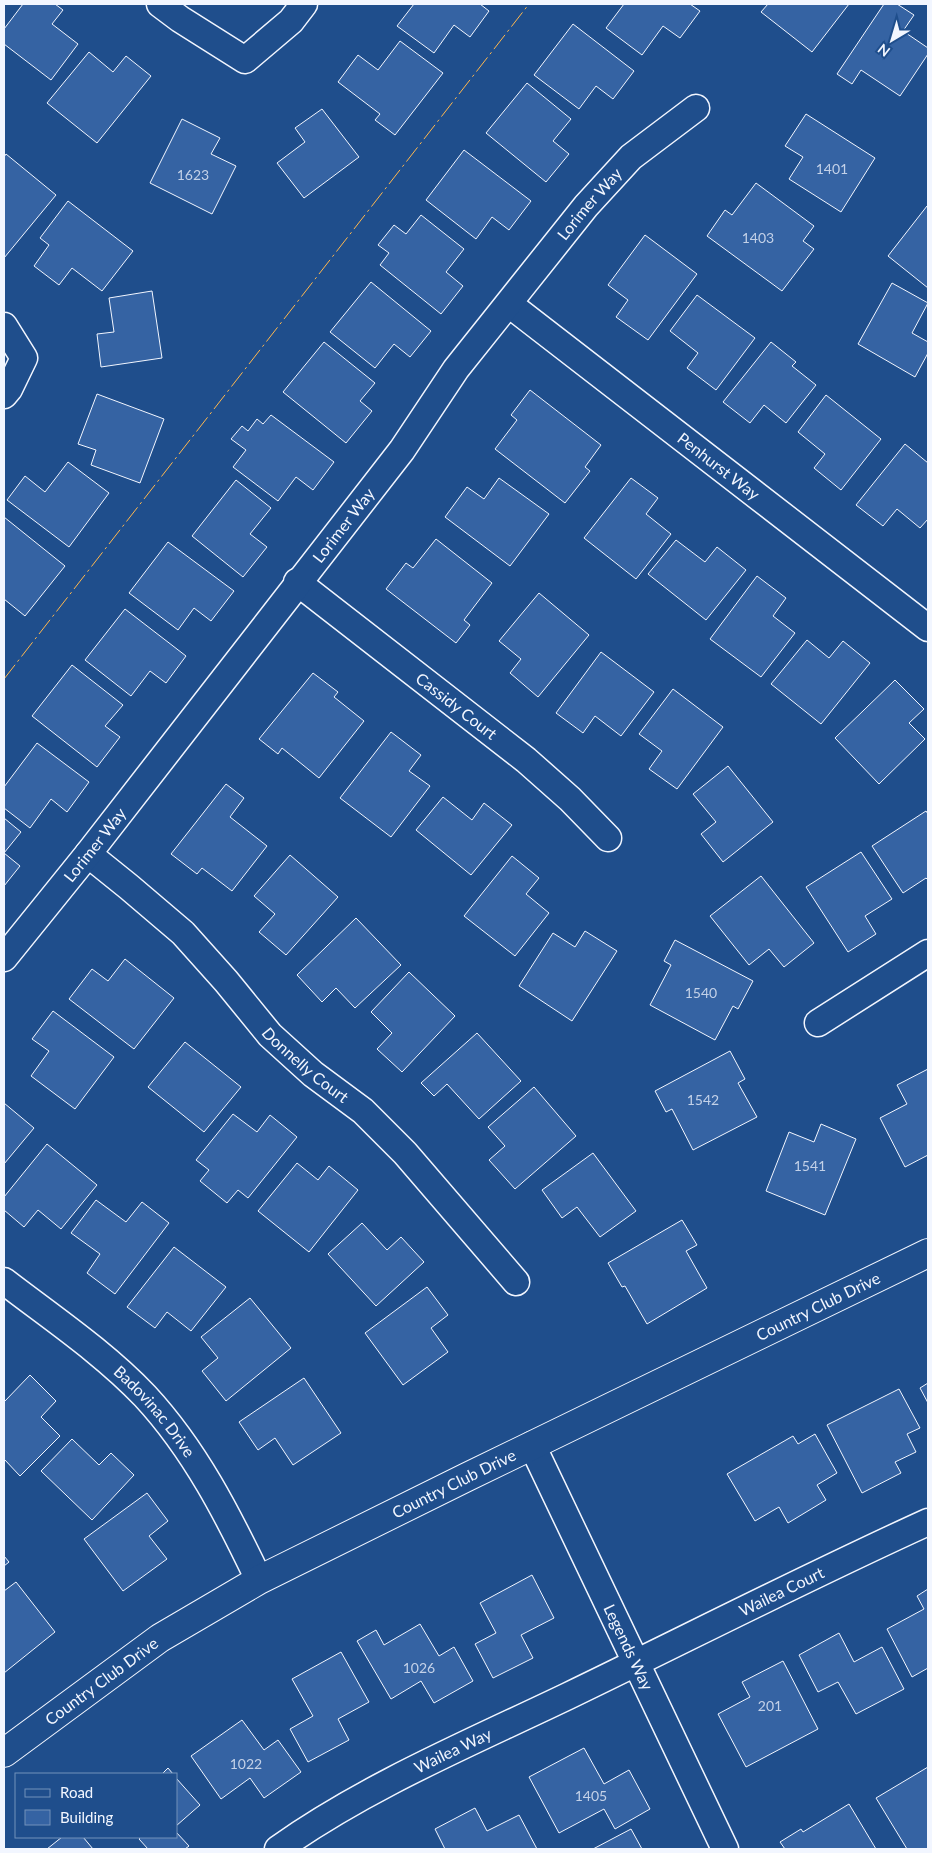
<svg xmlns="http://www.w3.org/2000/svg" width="932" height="1853" font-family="Lato,sans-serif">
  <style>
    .building { fill: #3563a3; stroke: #f2f6ff }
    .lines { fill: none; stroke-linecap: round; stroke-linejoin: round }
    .street-casing { stroke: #f2f6ff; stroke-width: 29 }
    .secondary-casing { stroke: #f2f6ff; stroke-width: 30 }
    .street { stroke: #1f4e8c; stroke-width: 26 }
    .secondary { stroke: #1f4e8c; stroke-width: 28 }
    .power { stroke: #ffb74d; stroke-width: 1; stroke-dasharray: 18 4 2.5 4; stroke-linecap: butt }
    .labels { text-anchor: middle; stroke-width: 4; stroke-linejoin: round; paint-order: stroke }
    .number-label { font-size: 14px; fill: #c3d1e8 }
    .street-label { font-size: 16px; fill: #f2f6ff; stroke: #1f4e8c }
  </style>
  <rect width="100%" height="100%" fill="#1f4e8c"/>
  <path class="building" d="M23 4H55L63 10 52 24 78 44 51 80 4 44V29Z
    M414 4H480L489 11 470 37 454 25 434 53 397 26Z
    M624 4H690L700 11 680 38 663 26 642 55 606 28Z
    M768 4H849L812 52 761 12Z
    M884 4H897L914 15 903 31 928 48V54L900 96 861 70 852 84 837 74Z
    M573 24 634 71 613 99 596 86 579 109 534 75Z
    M400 41 443 73 395 135 375 120 380 114 338 82 358 55 378 70Z
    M89 52 113 72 126 56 151 76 97 143 47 103Z
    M527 83 571 119 553 141 569 154 546 182 486 133Z
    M322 109 359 157 304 198 277 163 305 142 295 128Z
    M806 114 875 158 841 212 789 179 803 157 785 146Z
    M182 119 220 138 211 154 236 166 212 214 150 183Z
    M464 150 531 201 509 230 492 217 476 239 426 200Z
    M6 154 56 195 4 258V157Z
    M756 183 814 226 803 241 814 249 782 291 707 236 725 210 732 215Z
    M68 201 133 251 102 291 72 268 59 285 34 266 49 245 40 238Z
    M927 206 928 207V288L888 256Z
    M421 215 464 249 446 272 463 286 441 314 380 265 389 253 378 245 394 225 406 234Z
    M645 235 697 274 648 340 616 317 628 300 608 285Z
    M371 282 431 331 410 357 394 344 375 368 330 332Z
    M892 283 928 303 912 333 928 342V353L915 377 858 344Z
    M152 291 162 358 101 367 97 334 114 332 109 298Z
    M697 295 755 338 716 390 687 368 698 353 670 331Z
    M324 342 375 383 360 401 372 411 346 443 283 392Z
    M771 342 796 362 792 366 816 385 786 423 764 405 750 423 723 402Z
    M530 390 601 445 585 467 590 471 565 503 495 449 517 420 511 415Z
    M97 394 164 419 140 483 91 465 96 450 78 444Z
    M826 395 881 439 841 490 814 468 825 454 798 432Z
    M271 415 334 462 313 490 296 477 278 501 233 467 246 450 231 439 242 426 248 431 257 419 263 424Z
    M905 444 928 463V519L920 528 897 509 883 526 856 505Z
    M68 462 109 493 69 547 7 500 25 476 45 492Z
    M499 478 549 514 510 566 445 517 467 487 484 499Z
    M631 478 658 498 646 514 671 534 636 579 584 538Z
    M236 480 271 508 250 534 267 547 243 577 192 536Z
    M4 517 65 566 25 616 4 599Z
    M436 539 492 583 464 620 470 625 456 643 386 589 406 563 413 568Z
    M676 540 705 562 717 547 746 570 706 620 648 574Z
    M168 542 234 591 211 621 194 608 178 630 129 593Z
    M757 576 786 598 773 616 795 633 761 677 710 639Z
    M539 593 589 635 538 697 510 673 521 659 499 641Z
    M125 609 186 656 166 683 150 671 131 696 85 660Z
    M807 640 829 658 843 641 870 663 821 724 771 684Z
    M601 652 654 692 621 736 595 716 583 733 556 713Z
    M72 665 123 705 105 726 120 737 97 767 32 716Z
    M313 673 338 692 334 697 364 721 319 778 282 748 278 754 259 739Z
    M895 680 924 709 909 723 925 739 879 784 835 738Z
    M673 689 723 727 677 789 649 769 662 751 639 734Z
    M391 732 421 755 409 771 430 786 391 837 340 798Z
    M37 743 89 782 67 812 51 799 30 828 4 808V787Z
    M728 766 773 822 723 862 701 834 716 822 693 794Z
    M226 784 244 798 230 817 267 846 232 891 202 868 197 874 171 854Z
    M443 797 472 820 484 803 512 825 471 875 416 830Z
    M926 811 928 814V880L926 878 903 893 872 846Z
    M4 818 21 832 4 853 20 866 4 886Z
    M861 852 892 899 865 916 876 934 848 952 806 887Z
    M290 855 338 897 286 955 259 932 275 914 254 896Z
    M512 856 539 878 526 894 549 913 515 956 464 916Z
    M761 876 814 943 784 967 769 949 749 965 710 916Z
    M356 918 401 965 355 1008 336 988 322 1002 297 975Z
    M585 931 617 951 572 1021 519 986 553 933 575 947Z
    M675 940 753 981 738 1009 733 1006 715 1040 650 1005 671 965 664 961Z
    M125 959 174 998 134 1049 69 999 92 969 108 981Z
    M409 972 455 1016 402 1072 377 1049 392 1033 371 1012Z
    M53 1011 114 1057 75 1109 31 1076 49 1051 32 1039Z
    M477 1033 521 1081 479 1119 447 1084 434 1096 421 1083Z
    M185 1042 241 1087 204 1132 148 1087Z
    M730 1051 745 1079 738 1083 757 1117 693 1150 672 1109 666 1112 655 1091Z
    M928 1069V1155L905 1167 880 1118 907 1104 897 1085Z
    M534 1087 576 1136 515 1189 489 1160 505 1146 488 1127Z
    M4 1103 34 1128 4 1164Z
    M233 1114 257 1132 270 1115 297 1137 248 1198 238 1190 227 1203 200 1181 209 1170 196 1160Z
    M821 1124 856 1139 825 1215 766 1191 789 1132 814 1142Z
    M47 1144 97 1185 61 1229 38 1210 24 1227 4 1210V1197Z
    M593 1153 636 1211 600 1237 577 1207 562 1218 542 1190Z
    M297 1163 318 1180 329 1166 358 1190 309 1252 258 1211Z
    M96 1200 126 1222 142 1202 169 1223 115 1294 87 1273 100 1254 71 1233Z
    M682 1220 697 1245 686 1251 707 1288 647 1324 625 1286 622 1287 608 1263Z
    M362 1223 387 1250 401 1237 424 1262 376 1306 328 1254Z
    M174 1247 226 1287 191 1331 167 1312 155 1328 127 1307Z
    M427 1287 448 1315 431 1328 448 1352 403 1385 365 1333Z
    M250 1298 291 1348 226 1401 202 1371 218 1358 201 1337Z
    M30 1375 56 1401 41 1417 60 1436 20 1476 4 1459V1402Z
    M304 1378 341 1433 293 1465 275 1438 258 1450 239 1422Z
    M928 1383V1403L920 1388Z
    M899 1389 920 1428 907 1434 916 1452 895 1462 901 1473 862 1493 827 1425Z
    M815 1434 837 1473 817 1485 826 1500 788 1523 779 1507 755 1521 727 1474 793 1436 798 1444Z
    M72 1439 99 1465 111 1453 134 1475 92 1520 41 1471Z
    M147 1493 168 1521 149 1536 167 1559 123 1591 84 1539Z
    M4 1556 9 1562 4 1566Z
    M532 1575 554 1618 521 1635 533 1658 493 1678 475 1644 496 1633 480 1603Z
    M16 1582 55 1632 4 1673V1591Z
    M928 1589V1668L912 1677 887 1629 924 1609 917 1596Z
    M420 1624 439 1656 454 1647 473 1681 434 1703 421 1681 391 1699 357 1641 376 1630 384 1645Z
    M839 1633 854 1662 882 1647 904 1689 856 1714 838 1682 818 1692 799 1655Z
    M341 1652 369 1702 338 1719 349 1740 308 1762 290 1729 313 1716 292 1679Z
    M783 1661 818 1729 746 1767 718 1714 750 1697 742 1682Z
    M242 1720 264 1750 278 1740 301 1772 264 1798 250 1778 221 1799 191 1756Z
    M584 1748 604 1784 629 1770 650 1809 615 1829 604 1809 559 1833 529 1777Z
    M928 1767V1849H907L876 1798Z
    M168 1768 173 1774H162Z
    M176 1778 200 1805 176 1826Z
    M849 1804 876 1849H785L780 1842 801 1829 803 1832Z
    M475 1808 487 1831 519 1815 537 1849H445L435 1829Z
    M631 1829 642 1849H593Z
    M176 1832 189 1846 185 1849H148L139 1839 141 1837H176Z
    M62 1837H83L93 1849H47Z"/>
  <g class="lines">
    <g class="street-casing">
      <g id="street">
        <path d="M160 4 180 19 245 60 291 21 304 4"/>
        <path id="s1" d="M509 304 928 628"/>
        <path d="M4 326 24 358 9 389 4 395"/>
        <path id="s2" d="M297 582 526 760 570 799 608 838"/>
        <path id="s3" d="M88 854 129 887 183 933 226 981 270 1035 313 1074 363 1111 405 1153 516 1282"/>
        <path id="s4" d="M4 958 88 854 402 450 456 369 586 206 631 157 696 108"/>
        <path d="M818 1023 928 953"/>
        <path id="s5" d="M4 1281C52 1318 103 1352 145 1396 195 1450 228 1515 259 1580"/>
        <path id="s6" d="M532 1445 725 1849"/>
        <path id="s7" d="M278 1849C367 1786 470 1743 568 1696 688 1638 807 1577 928 1522"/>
      </g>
    </g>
    <g class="secondary-casing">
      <g id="secondary">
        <path id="s8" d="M4 1753 160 1638 259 1580 467 1477 928 1253"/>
      </g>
    </g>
    <use href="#street" class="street"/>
    <use href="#secondary" class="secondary"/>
    <path class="power" d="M4 679 529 4"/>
  </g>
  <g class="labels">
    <g class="number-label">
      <text x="832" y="174">1401</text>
      <text x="193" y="180">1623</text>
      <text x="758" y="243">1403</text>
      <text x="701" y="998">1540</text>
      <text x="703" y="1105">1542</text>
      <text x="810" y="1171">1541</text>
      <text x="419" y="1673">1026</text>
      <text x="770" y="1711">201</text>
      <text x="246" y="1769">1022</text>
      <text x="591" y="1801">1405</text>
    </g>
    <g class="street-label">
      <text dy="6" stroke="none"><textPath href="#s4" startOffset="955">Lorimer Way</textPath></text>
      <text dy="6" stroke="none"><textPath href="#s1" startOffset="265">Penhurst Way</textPath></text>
      <text dy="6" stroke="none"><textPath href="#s4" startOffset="550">Lorimer Way</textPath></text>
      <text dy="6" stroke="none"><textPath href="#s2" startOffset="202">Cassidy Court</textPath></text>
      <text dy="6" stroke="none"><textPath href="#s4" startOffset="145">Lorimer Way</textPath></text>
      <text dy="6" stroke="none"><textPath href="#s3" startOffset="304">Donnelly Court</textPath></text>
      <text dy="6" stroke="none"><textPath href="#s8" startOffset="931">Country Club Drive</textPath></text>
      <text dy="6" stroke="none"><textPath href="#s5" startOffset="200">Badovinac Drive</textPath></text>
      <text dy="6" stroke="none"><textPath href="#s8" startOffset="526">Country Club Drive</textPath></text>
      <text dy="6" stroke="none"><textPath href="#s7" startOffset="566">Wailea Court</textPath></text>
      <text dy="6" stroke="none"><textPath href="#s6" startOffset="224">Legends Way</textPath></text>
      <text dy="6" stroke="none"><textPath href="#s8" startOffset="121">Country Club Drive</textPath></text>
      <text dy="6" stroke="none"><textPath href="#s7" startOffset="201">Wailea Way</textPath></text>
    </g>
  </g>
  <rect width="932" height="1853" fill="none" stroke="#f2f6ff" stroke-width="10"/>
  <rect x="15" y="1773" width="162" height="65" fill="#1f4e8c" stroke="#7391ba"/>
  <rect x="25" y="1789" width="25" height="8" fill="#1f4e8c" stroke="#7391ba"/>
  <text x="60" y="1798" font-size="15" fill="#f2f6ff">Road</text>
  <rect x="25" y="1810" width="25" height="15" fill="#3563a3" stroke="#7391ba"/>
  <text x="60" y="1823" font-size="15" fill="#f2f6ff">Building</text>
  <g transform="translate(892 40) rotate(218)" stroke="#1f4e8c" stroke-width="4" paint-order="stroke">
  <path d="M0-4L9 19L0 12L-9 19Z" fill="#f2f6ff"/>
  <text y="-8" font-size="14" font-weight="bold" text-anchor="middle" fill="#f2f6ff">N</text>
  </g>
</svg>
